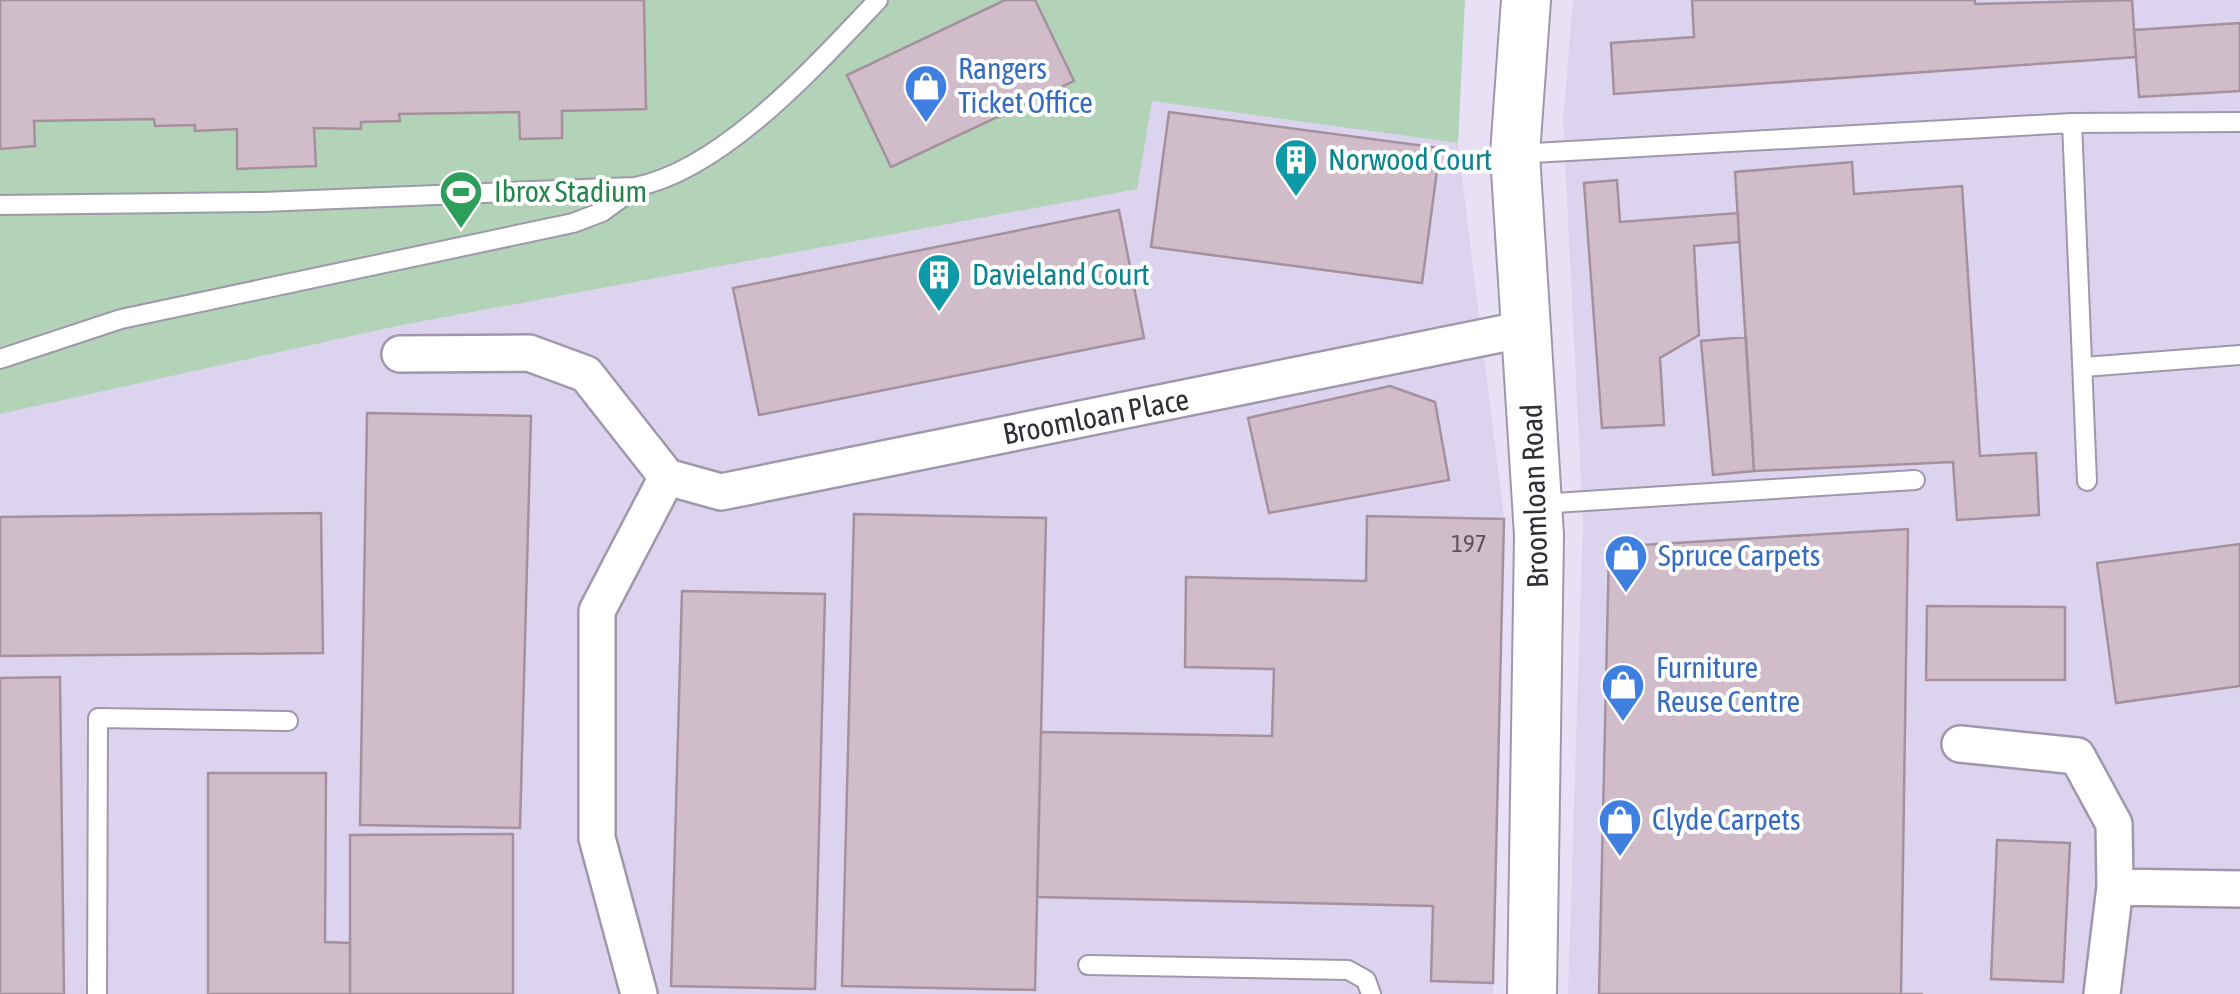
<svg xmlns="http://www.w3.org/2000/svg" width="2240" height="994" font-family="'Asap Condensed',sans-serif">
  <style>
    .built { fill: #dcd4ef }
    .green { fill: #b2d3b7 }
    .building { fill: #d1bcc9; stroke: #a5919d; stroke-width: 2.5 }
    .lines { fill: none; stroke-linecap: round; stroke-linejoin: round }
    .lane-casing { stroke: #9f98ac; stroke-width: 22 }
    .street-casing { stroke: #9f98ac; stroke-width: 40 }
    .secondary-casing { stroke: #9f98ac; stroke-width: 52 }
    .lane { stroke: #fff; stroke-width: 18 }
    .street { stroke: #fff; stroke-width: 35 }
    .secondary { stroke: #fff; stroke-width: 48 }
    .labels { text-anchor: middle; stroke-width: 8; stroke-linejoin: round; paint-order: stroke }
    .number-label { font-size: 25px; fill: #59525b }
    .shop-label { font-size: 30px; fill: #366cbe; stroke: #fff; text-anchor: start }
    .culture-label { font-size: 30px; fill: #0d838f; stroke: #fff; text-anchor: start }
    .leisure-label { font-size: 30px; fill: #27864d; stroke: #fff; text-anchor: start }
    .street-label { font-size: 30px; fill: #312e36; stroke: #fff }
  </style>
  <rect width="100%" height="100%" fill="#e8e1f6"/>
  <path class="built" d="M1573 0H2240V994H1568L1583 521 1563 121Z
    M1152 101 1458 143 1504 519 1493 994H0V414L397 326 1136 189Z"/>
  <path class="green" d="M0 0H1465L1458 143 1152 101 1137 189 397 326 0 414Z"/>
  <path class="building" d="M0 0H644L646 109 562 111V138L520 139 519 112 399 114 400 121 361 122V129L314 128 316 166 237 169V129L195 131V125L155 126 154 119 34 121 35 146 0 149Z
    M1005 0H1035L1074 81 891 167 847 75Z
    M1692 0H1975V4L2132 0 2136 57 1614 94 1611 43 1694 37Z
    M2240 23V91L2139 97 2134 30Z
    M1169 112 1440 148 1422 283 1151 247Z
    M1852 162 1854 194 1962 186 1980 456 2036 453 2039 515 1957 520 1953 462 1754 471 1735 172Z
    M1617 180 1620 222 1738 213 1739 242 1694 246 1699 335 1660 358 1664 425 1602 428 1584 183Z
    M1119 210 1144 338 759 415 733 288Z
    M1746 337 1754 471 1713 475 1701 341Z
    M1390 386 1435 402 1449 480 1269 513 1248 418Z
    M367 413 531 416 520 828 360 825Z
    M321 513 323 653 0 656V517Z
    M854 514 1046 518 1035 990 842 986Z
    M1367 516 1504 519 1493 983 1431 981 1433 906 1037 897 1041 732 1272 736 1274 669 1185 667 1186 577 1366 581Z
    M1908 529 1901 994H1923H1599L1609 547Z
    M2240 544V686L2116 703 2097 563Z
    M682 591 825 594 815 989 671 986Z
    M1927 606 2065 607V680H1926Z
    M60 677 64 994H0V678Z
    M208 773H326L325 942 350 943V994H208Z
    M513 834V994H350V835Z
    M1997 840 2070 843 2063 982 1991 979Z"/>
  <g class="lines">
    <g class="lane-casing">
      <path id="lane" d="M2072 123 2087 481
        M1515 154 2072 123 2240 122
        M0 205 263 202 635 187C723 170 817 64 878 0
        M0 359 121 319 573 223 602 212 635 188
        M2084 367 2240 355
        M1539 504 1915 480
        M1088 965 1348 970 1366 980 1371 994
        M97 994 98 718 288 721"/>
    </g>
    <g class="street-casing">
      <path id="street" d="M400 354 529 353 586 374 667 477
        M1960 744 2077 756 2114 824 2115 887 2102 994
        M2115 887 2240 889
        M639 994 597 838V611L667 477 721 492 1525 329"/>
    </g>
    <g class="secondary-casing">
      <path id="secondary" d="M1526 0 1515 154 1539 535 1532 994"/>
    </g>
    <use href="#lane" class="lane"/>
    <use href="#street" class="street"/>
    <use href="#secondary" class="secondary"/>
  </g>
  <defs>
    <g id="shop-pin" transform="scale(2.25)"><path d="M0 17L-7.5 6A9.5 9.5 0 1 1 7.5 6Z" fill="#3f7fe0" stroke="#fff"/><path d="M-5-2.5h2.3a2.7 3.5 0 0 1 5.4 0H5L5.5 6h-11ZM-1.5-2.5h3a1.5 2.3 0 0 0-3 0Z" fill="#fff"/></g>
    <g id="building-pin" transform="scale(2.25)"><path d="M0 17L-7.5 6A9.5 9.5 0 1 1 7.5 6Z" fill="#0f9aa8" stroke="#fff"/><path d="M-4-6H4V6H1V3H-1V6H-4ZM-2.5-4.3h1.7v1.8h-1.7ZM.8-4.3h1.7v1.8H.8ZM-2.5-1h1.7V.8h-1.7ZM.8-1h1.7V.8H.8Z" fill="#fff"/></g>
    <g id="stadium-pin" transform="scale(2.25)"><path d="M0 17L-7.5 6A9.5 9.5 0 1 1 7.5 6Z" fill="#2e9e5b" stroke="#fff"/><path d="M0-5a6.5 5 0 1 0 0 10a6.5 5 0 1 0 0-10ZM-3.5-1.8h7v3.6h-7Z" fill="#fff"/></g>
  </defs>
  <g fill-rule="evenodd">
    <use href="#shop-pin" x="926" y="86"/>
    <use href="#building-pin" x="1296" y="160"/>
    <use href="#stadium-pin" x="461" y="192"/>
    <use href="#building-pin" x="939" y="275"/>
    <use href="#shop-pin" x="1626" y="556"/>
    <use href="#shop-pin" x="1623" y="685"/>
    <use href="#shop-pin" x="1620" y="820"/>
  </g>
  <g class="labels">
    <g class="number-label">
      <text x="1469" y="552">197</text>
    </g>
    <g class="shop-label">
      <text x="958" y="79">Rangers<tspan x="958" dy="34">Ticket Office</tspan></text>
      <text x="1658" y="566">Spruce Carpets</text>
      <text x="1656" y="678">Furniture<tspan x="1656" dy="34">Reuse Centre</tspan></text>
      <text x="1652" y="830">Clyde Carpets</text>
    </g>
    <g class="culture-label">
      <text x="1328" y="170">Norwood Court</text>
      <text x="972" y="285">Davieland Court</text>
    </g>
    <g class="leisure-label">
      <text x="494" y="202">Ibrox Stadium</text>
    </g>
    <g class="street-label">
      <text transform="translate(1096 417) rotate(-11)" y="10">Broomloan Place</text>
      <text transform="translate(1535 496) rotate(-92)" y="10">Broomloan Road</text>
    </g>
  </g>
</svg>
